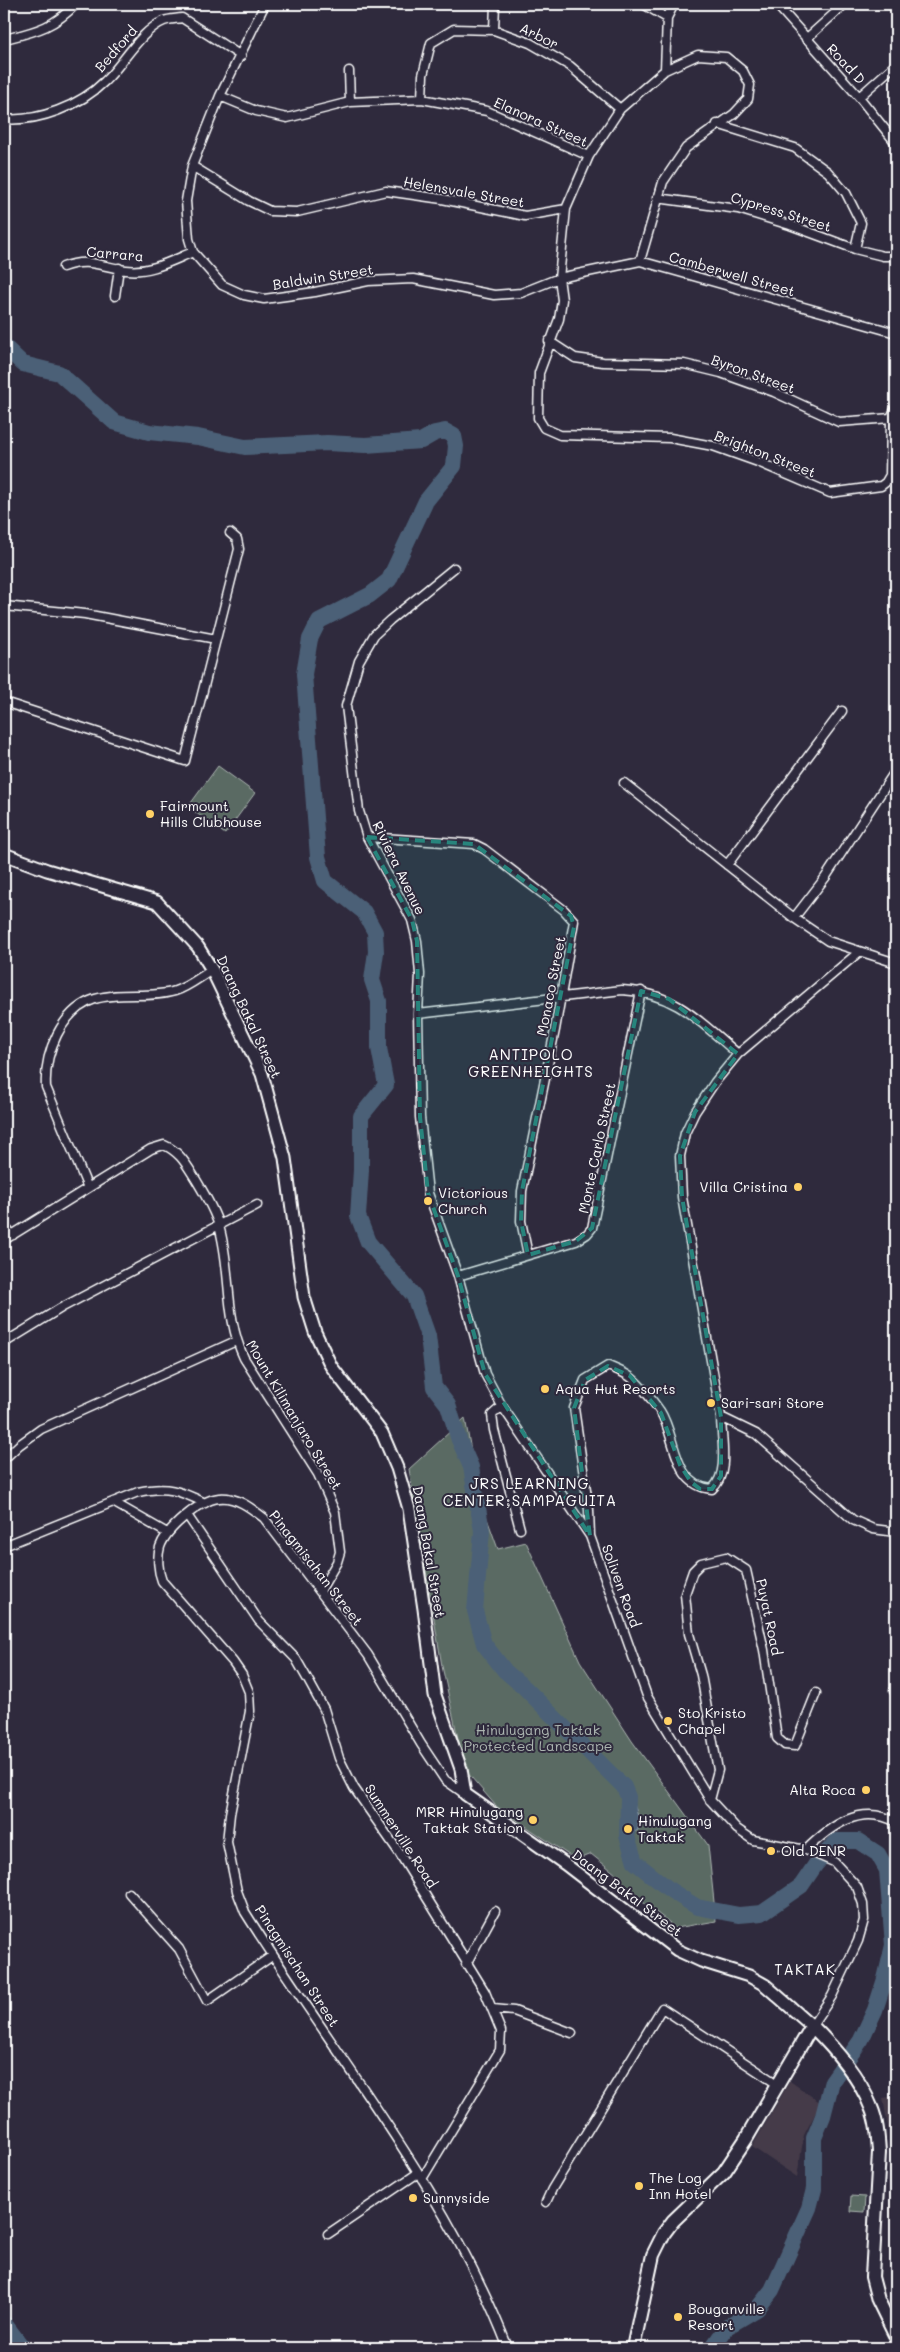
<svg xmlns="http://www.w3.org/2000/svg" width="900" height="2352" font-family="Mali,sans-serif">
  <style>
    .built { fill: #443a48 }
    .green { fill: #5a6b63; stroke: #acb5b1 }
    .water { fill: #4c6177; stroke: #94a0ad }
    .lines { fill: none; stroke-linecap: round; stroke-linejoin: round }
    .stream { stroke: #94a0ad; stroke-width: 2.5 }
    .river { stroke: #4c6177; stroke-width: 16 }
    .street-casing { stroke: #fff; stroke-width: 11 }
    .secondary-casing { stroke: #fff; stroke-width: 15 }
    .primary-casing { stroke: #fff; stroke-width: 16 }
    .street { stroke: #2f2a3d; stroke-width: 8 }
    .secondary { stroke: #2f2a3d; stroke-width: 11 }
    .primary { stroke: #2f2a3d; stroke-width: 12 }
    .marked { fill: #27847c; fill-opacity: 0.2; stroke: #27847c; stroke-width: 4; stroke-dasharray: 10 6; stroke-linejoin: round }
    .poi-dot { fill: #ffd166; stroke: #2f2a3d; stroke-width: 2 }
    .labels { text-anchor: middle; stroke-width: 4; stroke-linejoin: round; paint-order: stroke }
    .street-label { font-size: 14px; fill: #fff; stroke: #2f2a3d }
    .poi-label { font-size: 14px; fill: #fff; stroke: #2f2a3d; text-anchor: start }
    .park-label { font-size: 14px; fill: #acb5b1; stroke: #2f2a3d }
    .neighbourhood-label { font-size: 15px; letter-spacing: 1px; fill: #fff; stroke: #2f2a3d }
  </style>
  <rect width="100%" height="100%" fill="#2f2a3d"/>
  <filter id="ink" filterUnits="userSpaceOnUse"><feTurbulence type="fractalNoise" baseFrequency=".02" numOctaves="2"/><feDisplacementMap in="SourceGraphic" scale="10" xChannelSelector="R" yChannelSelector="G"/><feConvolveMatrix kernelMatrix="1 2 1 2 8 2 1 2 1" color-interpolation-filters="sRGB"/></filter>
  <g filter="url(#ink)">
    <path class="built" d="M790 2081 821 2103 804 2135 797 2177 752 2147Z
      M896 2096V2243L893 2241 889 2188 891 2145 883 2098Z"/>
    <path class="green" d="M218 766 255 793 225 834 188 807Z
      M465 1418 480 1499 498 1549 526 1542 580 1661 632 1741 708 1845 716 1921 665 1930 670 1923 614 1880 616 1874 591 1854 576 1860 496 1806 465 1770 442 1666 409 1469Z
      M851 2196 865 2197 864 2212 850 2211Z"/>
    <path class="water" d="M615 1776 628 1785 639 1819 638 1830 627 1836 620 1835 624 1799Z"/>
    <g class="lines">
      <path class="stream" d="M890 1956 896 1962"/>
      <path class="river" d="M4 346 23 364 59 373 114 422 149 432 198 437 245 447 327 443 365 445 421 441 435 433 445 431 454 436 456 446 454 466 426 501 389 580 370 595 319 621 310 639 304 674 318 857 325 881 364 912 375 932 376 952 372 980 379 1001V1048L386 1085 361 1116V1170L358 1216 368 1242 414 1296 428 1336 434 1387 448 1405 459 1440 471 1467 482 1531 475 1611 484 1644 505 1671 525 1688 624 1787 628 1797 627 1836 635 1862 670 1890 697 1907 739 1915 762 1913 801 1886 816 1864 837 1841H858L878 1854 887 1870 893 1945 885 1979 875 2010 861 2040 832 2081 823 2116 814 2138V2189L809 2208 772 2290 757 2309 727 2327 712 2348
        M4 2323 23 2348"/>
      <g class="street-casing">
        <path id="street" d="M265 4 220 96 192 166 186 201 189 239 193 252 222 285 244 295 264 299 315 292 368 281 413 279 494 295 521 293 559 278 640 261 896 333
          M643 4 667 18
          M776 4 859 97 896 143
          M494 30 495 4
          M4 36 9 38C38 31 55 26 76 4
          M806 39 845 4
          M665 70 667 18 674 4
          M349 71 350 102
          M220 96 256 111 287 118 350 102 422 99 487 111 589 156
          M859 97 896 64
          M422 99 423 75 431 43 454 29 494 30 530 43 570 66 620 109
          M4 119C38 122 80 106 105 81 123 64 141 30 164 21 169 19 176 19 182 18L241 56
          M717 124 795 148 828 172 846 193 861 223 855 249
          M192 166 249 201 270 211 297 212 386 191 442 199 525 216 566 209
          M657 198 738 209 790 225 855 249 883 256H896
          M640 261 663 182 686 148 734 114 748 99 750 85 743 71 726 57 698 55 665 70 620 109 589 156 566 209 559 278 562 300 559 319 539 373 538 418 544 428 560 435 670 438 713 446 758 462 830 493 881 486 886 482 890 475 891 418 896 407
          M63 267C88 257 102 267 126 270 150 273 171 261 193 252
          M115 296 119 268
          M549 341 575 358 603 362 684 364 721 373 774 392 839 422 891 418
          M454 568 390 620 374 635 359 661 346 706 359 811 367 837 412 920 417 941 420 974 418 1014 420 1117 428 1193 458 1276 485 1374 502 1406 590 1536 647 1696 691 1769 710 1800 737 1829 753 1840 806 1850 834 1862 857 1887 863 1904 864 1920 858 1941 832 1996 812 2026
          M4 606 85 614 216 639
          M4 702 185 761 239 549 237 539 230 533
          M624 783 794 918 828 941 896 963
          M367 837 474 844 484 849 564 910 574 921 555 1030 522 1191 521 1221 528 1255
          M727 865 842 711
          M794 918 825 878 896 770
          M418 1014 622 990C676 993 699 1021 738 1054
          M88 1188 46 1087C44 1054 61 1010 95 999 121 991 149 999 175 991 188 987 200 977 212 970
          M4 1227 13 1235
          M4 1240 151 1149 164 1145C180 1152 186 1164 195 1178 204 1193 214 1209 219 1226 232 1270 224 1316 244 1358L318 1474 335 1512 340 1552 337 1562 320 1591
          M458 1276 576 1241 587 1234 592 1228 641 991
          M4 1343 61 1308 257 1205
          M502 1406 492 1415 494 1430 520 1529
          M721 1417 756 1434 853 1520 873 1529 896 1532
          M4 1459 19 1445 41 1429 236 1341
          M113 1502 167 1533
          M187 1515 259 1621 296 1659 308 1680 324 1709 339 1758 354 1788 398 1851 485 1992 501 2031 500 2050 422 2179
          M590 1535 589 1510 574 1408 585 1380 608 1366C615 1369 623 1372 629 1376 641 1384 652 1400 660 1411 677 1437 672 1486 712 1489 730 1474 721 1438 721 1417L682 1197 680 1156 685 1133 695 1112 715 1082 738 1054 859 952
          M4 1546 138 1492C167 1486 179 1490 205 1503
          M894 1691H896
          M465 1794 445 1780 421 1744 368 1655 264 1518C251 1508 236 1496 219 1498 200 1500 166 1529 160 1547 157 1557 158 1571 162 1581L233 1662 242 1675 249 1692 250 1711 230 1814 227 1842 237 1891 245 1912C335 2056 447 2189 508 2348
          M710 1800 718 1770 701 1675 689 1634 685 1594 693 1571 701 1563 726 1557 746 1570 764 1650 777 1738 785 1745 795 1746 816 1693
          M806 1850C830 1826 861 1803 896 1822
          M129 1893 179 1949 207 2001 272 1956
          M466 1964 495 1911
          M493 2009 514 2011 572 2033
          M546 2202 552 2189 662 2008 777 2084
          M328 2234 418 2173"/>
      </g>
      <g class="secondary-casing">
        <path id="secondary" d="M4 854 47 870 157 902 198 947 212 970 262 1074 285 1158 304 1297 315 1332 331 1366 382 1433 397 1468 409 1509 424 1609 435 1695 461 1769 465 1794 565 1864 677 1950 701 1961 749 1976 765 1985 812 2026"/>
      </g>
      <g class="primary-casing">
        <path id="primary" d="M633 2348 653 2255 664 2233 673 2221 724 2172 746 2139 812 2026C835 2049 859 2076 871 2107 877 2121 878 2137 879 2152L872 2277 878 2300 896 2337"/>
      </g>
      <use href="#street" class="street"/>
      <use href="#secondary" class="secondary"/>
      <use href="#primary" class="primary"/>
    </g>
  </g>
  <path class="marked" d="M367 837 474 844 571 916 574 927 522 1191 521 1221 528 1255 576 1241 592 1228 641 991 669 999 738 1054 695 1112 680 1156 682 1197 721 1417V1476L712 1489H700L691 1482 680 1465 661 1413 630 1376 608 1366 585 1380 574 1408 590 1536 485 1374 458 1276 428 1193 420 1117 417 941 412 920Z"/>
  <g class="poi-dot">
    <circle cx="150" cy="814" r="5"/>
    <circle cx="798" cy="1187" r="5"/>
    <circle cx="428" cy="1201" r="5"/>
    <circle cx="545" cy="1389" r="5"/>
    <circle cx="711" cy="1403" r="5"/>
    <circle cx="668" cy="1721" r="5"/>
    <circle cx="866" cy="1790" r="5"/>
    <circle cx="533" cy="1820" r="5"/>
    <circle cx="628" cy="1829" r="5"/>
    <circle cx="771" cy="1851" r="5"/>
    <circle cx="639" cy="2186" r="5"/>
    <circle cx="413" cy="2198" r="5"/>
    <circle cx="678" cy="2317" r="5"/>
  </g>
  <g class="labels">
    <g class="street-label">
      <text transform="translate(539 36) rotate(26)" y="5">Arbor</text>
      <text transform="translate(116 49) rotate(-49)" y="5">Bedford</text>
      <text transform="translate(846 64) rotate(47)" y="5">Road D</text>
      <text transform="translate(541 122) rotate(24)" y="5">Elanora Street</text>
      <text transform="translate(464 192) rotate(10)" y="5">Helensvale Street</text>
      <text transform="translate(781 212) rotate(17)" y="5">Cypress Street</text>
      <text transform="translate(115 254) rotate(5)" y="5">Carrara</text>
      <text transform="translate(732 274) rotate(16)" y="5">Camberwell Street</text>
      <text transform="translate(323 277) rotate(-9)" y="5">Baldwin Street</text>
      <text transform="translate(753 374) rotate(20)" y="5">Byron Street</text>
      <text transform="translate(765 454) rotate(21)" y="5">Brighton Street</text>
      <text transform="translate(399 868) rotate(64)" y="5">Riviera Avenue</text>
      <text transform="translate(551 986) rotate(-79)" y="5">Monaco Street</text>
      <text transform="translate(249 1017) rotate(65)" y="5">Daang Bakal Street</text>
      <text transform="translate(597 1148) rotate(-78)" y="5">Monte Carlo Street</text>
      <text transform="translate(294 1415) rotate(59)" y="5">Mount Kilimanjaro Street</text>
      <text transform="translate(429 1552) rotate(80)" y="5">Daang Bakal Street</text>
      <text transform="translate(316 1568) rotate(52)" y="5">Pinagmisahan Street</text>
      <text transform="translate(621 1586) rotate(70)" y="5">Soliven Road</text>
      <text transform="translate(769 1617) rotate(78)" y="5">Puyat Road</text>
      <text transform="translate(401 1836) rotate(57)" y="5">Summerville Road</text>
      <text transform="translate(627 1893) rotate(37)" y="5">Daang Bakal Street</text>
      <text transform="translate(297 1966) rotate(57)" y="5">Pinagmisahan Street</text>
    </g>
    <g class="poi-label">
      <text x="160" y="811">Fairmount<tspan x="160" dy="16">Hills Clubhouse</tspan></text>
      <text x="788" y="1192" text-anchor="end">Villa Cristina</text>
      <text x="438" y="1198">Victorious<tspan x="438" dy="16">Church</tspan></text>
      <text x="555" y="1394">Aqua Hut Resorts</text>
      <text x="721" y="1408">Sari-sari Store</text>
      <text x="678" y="1718">Sto Kristo<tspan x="678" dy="16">Chapel</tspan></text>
      <text x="856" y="1795" text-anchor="end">Alta Roca</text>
      <text x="523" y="1817" text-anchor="end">MRR Hinulugang<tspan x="523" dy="16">Taktak Station</tspan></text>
      <text x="638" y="1826">Hinulugang<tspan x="638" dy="16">Taktak</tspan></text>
      <text x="781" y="1856">Old DENR</text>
      <text x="649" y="2183">The Log<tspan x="649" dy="16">Inn Hotel</tspan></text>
      <text x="423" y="2203">Sunnyside</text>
      <text x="688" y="2314">Bouganville<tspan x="688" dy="16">Resort</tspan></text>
    </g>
    <g class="park-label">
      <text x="538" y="1735">Hinulugang Taktak<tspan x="538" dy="16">Protected Landscape</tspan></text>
    </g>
    <g class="neighbourhood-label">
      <text x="531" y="1060">ANTIPOLO<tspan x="531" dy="17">GREENHEIGHTS</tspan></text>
      <text x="530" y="1489">JRS LEARNING<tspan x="530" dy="17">CENTER;SAMPAGUITA</tspan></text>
      <text x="805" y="1975">TAKTAK</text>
    </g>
  </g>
  <rect width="900" height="2352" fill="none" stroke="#2f2a3d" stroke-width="20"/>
  <rect x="10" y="10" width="880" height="2332" fill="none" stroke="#fff" stroke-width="2" filter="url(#ink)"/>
</svg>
